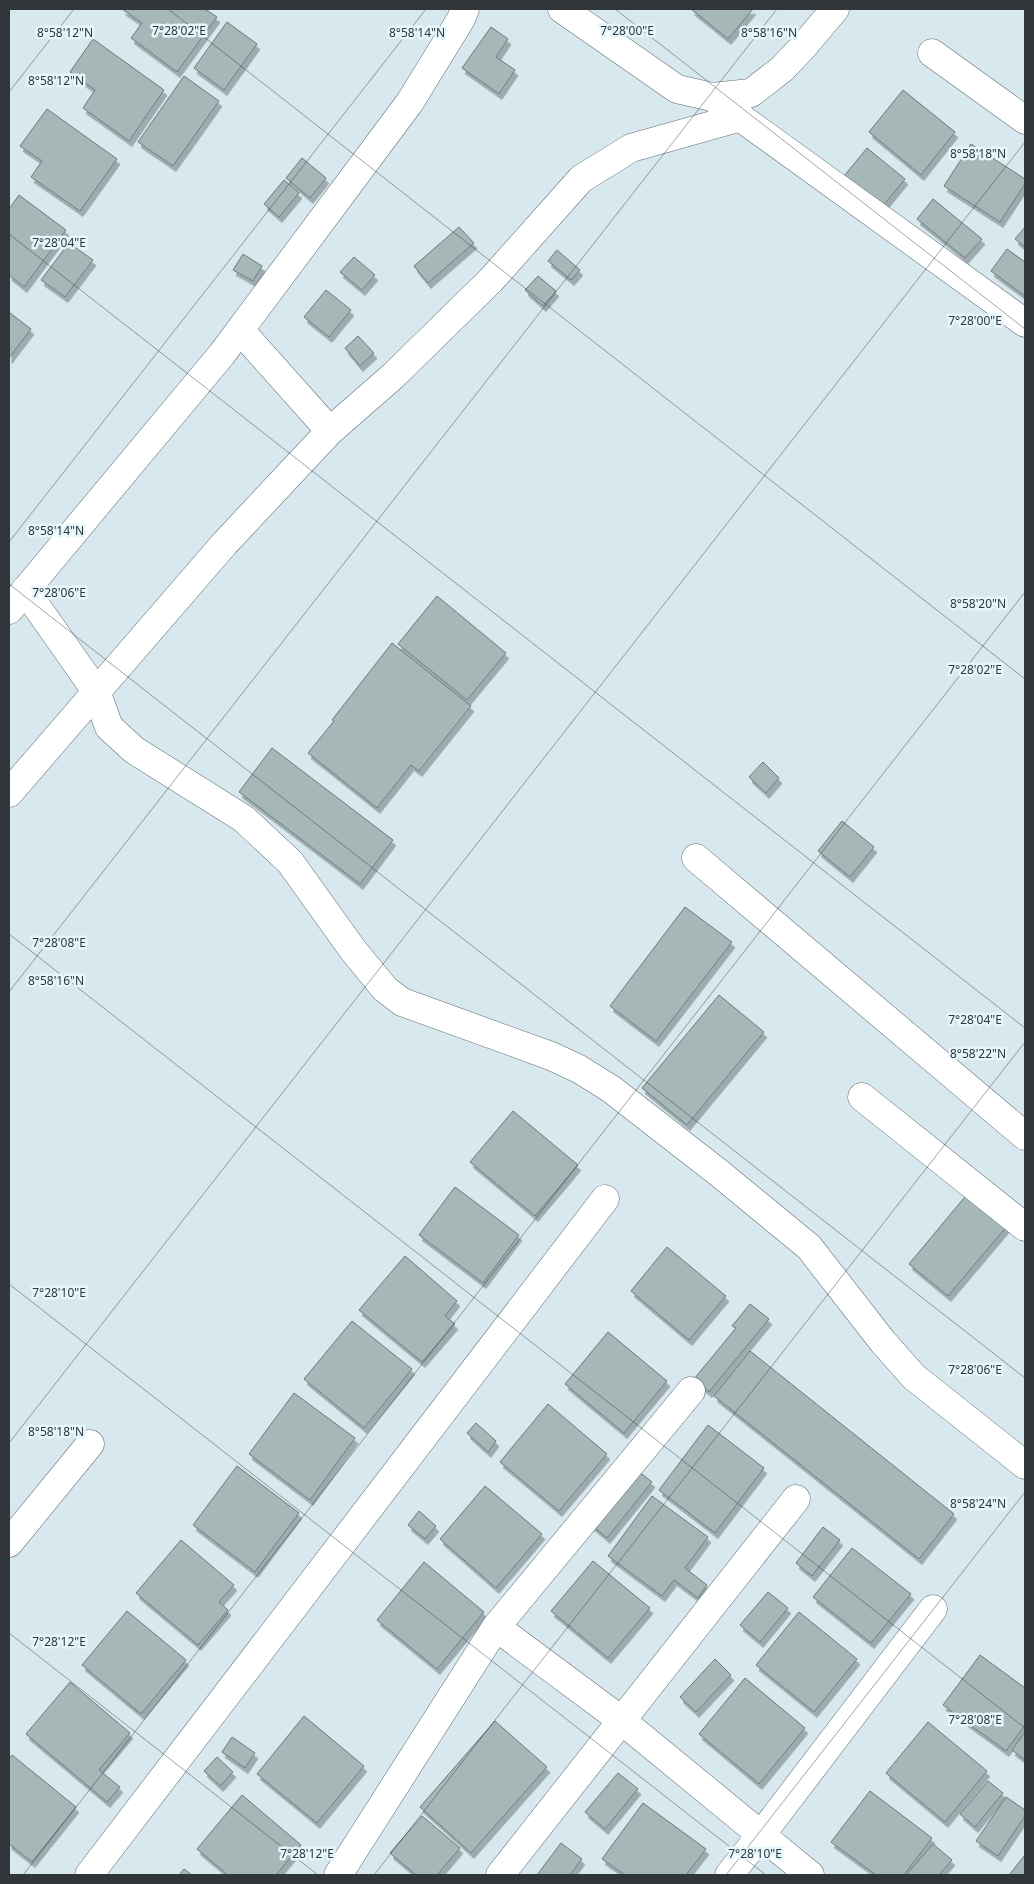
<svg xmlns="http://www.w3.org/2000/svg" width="1034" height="1884" font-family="'Noto Sans',sans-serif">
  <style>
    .building { fill: #a5b7b6; stroke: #697a7a; filter: url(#shadow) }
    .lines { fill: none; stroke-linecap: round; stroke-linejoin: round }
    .minor-casing { stroke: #606e74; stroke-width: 29 }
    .minor { stroke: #fff; stroke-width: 28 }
    .ticks { fill: none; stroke: #303639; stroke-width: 1; stroke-opacity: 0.45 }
    .ticks-label { font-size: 12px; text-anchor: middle; fill: #303639; stroke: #e5f6fd; stroke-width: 5; stroke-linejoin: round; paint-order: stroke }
  </style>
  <defs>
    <filter id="shadow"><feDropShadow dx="3" dy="5.5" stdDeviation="0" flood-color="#0004"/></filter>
  </defs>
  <rect width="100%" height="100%" fill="#d8e8ef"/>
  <path class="building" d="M122 9H205L217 17 177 72 131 38 142 23Z
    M691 9H753L728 39Z
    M227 22 257 44 224 90 194 68Z
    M491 27 508 39 496 57 515 70 499 94 462 68Z
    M93 39 164 90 129 141 83 108 95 90 70 72Z
    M184 76 219 101 173 166 138 142Z
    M903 90 955 132 921 175 869 132Z
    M47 109 117 159 80 211 31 177 42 161 20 146Z
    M971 144 1025 179V184L1000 222 944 186Z
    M867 148 905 179 882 207 844 176Z
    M302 158 326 178 310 198 286 178Z
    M284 180 299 193 279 217 264 204Z
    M19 195 66 230 24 287 9 275V209Z
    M933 199 982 239 965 258 917 219Z
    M459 227 474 243 428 283 414 266Z
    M1025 227V247L1015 239Z
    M69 243 93 260 65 297 41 280Z
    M1007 249 1025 262V296L991 271Z
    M557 250 580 270 571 280 548 261Z
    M243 254 262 266 253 281 233 270Z
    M354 257 375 275 362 290 340 272Z
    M538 276 556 291 543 306 525 290Z
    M326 290 351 310 329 337 304 317Z
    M10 313 31 329 9 358V314Z
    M358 336 374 353 360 366 345 348Z
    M437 596 506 653 467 700 398 644Z
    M392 643 471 706 419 771 411 765 377 808 308 753 334 721 332 720Z
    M272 748 393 840 360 884 239 792Z
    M763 762 779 778 766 793 749 777Z
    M842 821 874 847 850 877 818 851Z
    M685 907 732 942 656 1041 610 1006Z
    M719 995 764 1032 687 1125 642 1088Z
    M513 1111 578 1165 535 1216 470 1162Z
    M455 1187 519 1235 483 1283 419 1235Z
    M969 1192 1008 1225 948 1296 909 1264Z
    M667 1247 726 1296 689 1340 631 1291Z
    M405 1256 457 1301 445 1316 455 1324 422 1362 359 1310Z
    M750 1304 769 1319 709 1392 694 1379 736 1328 732 1326Z
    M352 1321 412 1369 364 1428 304 1379Z
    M608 1332 667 1381 624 1433 565 1384Z
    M750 1351 954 1514 919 1559 714 1396Z
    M294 1393 355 1438 310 1500 249 1454Z
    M548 1404 607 1454 559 1511 500 1462Z
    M476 1423 496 1441 488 1452 467 1433Z
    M708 1425 764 1468 715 1533 659 1490Z
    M237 1466 299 1513 255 1572 193 1525Z
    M633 1467 652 1482 607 1538 588 1522Z
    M485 1486 542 1534 496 1588 440 1539Z
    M652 1496 708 1537 685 1568 707 1585 698 1598 674 1580 662 1596 608 1556Z
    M419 1511 436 1526 425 1539 408 1525Z
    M823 1527 840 1540 812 1576 796 1563Z
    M181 1540 234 1585 219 1602 228 1610 198 1645 136 1593Z
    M852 1548 911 1594 871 1643 813 1597Z
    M593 1561 650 1608 608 1658 551 1611Z
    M424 1562 484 1612 437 1669 377 1620Z
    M768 1592 788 1608 760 1642 740 1625Z
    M127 1611 186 1660 141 1714 82 1665Z
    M799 1612 857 1659 814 1712 756 1665Z
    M980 1655 1025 1688V1725L1006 1751 943 1705Z
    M715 1659 731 1675 696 1712 680 1697Z
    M745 1678 805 1728 759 1784 699 1734Z
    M70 1682 130 1733 99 1770 120 1787 107 1802 26 1734Z
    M304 1716 364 1766 317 1823 257 1774Z
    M495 1721 547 1767 471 1853 420 1807Z
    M928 1722 987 1771 945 1822 886 1773Z
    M1025 1732V1760L1012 1750Z
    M232 1737 255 1753 245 1768 222 1752Z
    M12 1755 76 1807 32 1862 9 1844V1759Z
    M217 1757 233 1772 220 1786 204 1771Z
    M618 1773 638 1789 605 1829 585 1812Z
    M988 1781 1003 1793 975 1827 960 1814Z
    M870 1791 932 1838 904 1875H876L831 1842Z
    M242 1795 301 1845 276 1875H228L197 1849Z
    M1006 1797 1025 1810V1816L998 1856 976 1841Z
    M643 1803 706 1849 686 1875H625L602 1859Z
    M422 1816 460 1848 437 1875H416L390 1853Z
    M561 1843 582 1859 570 1875H537Z
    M933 1844 952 1860 939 1875H906Z
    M1025 1855V1875H1009Z
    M184 1869 192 1875H179Z"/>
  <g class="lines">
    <g class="minor-casing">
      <path id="minor" d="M562 9 677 89 712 97 751 93 782 69 803 47 835 9
        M932 53 1025 120
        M712 97 1025 323
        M240 330 330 431
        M25 590 96 691 109 727 134 750 244 819 290 862 353 950 385 989 402 1002 551 1056 579 1069 611 1089 719 1173 809 1247 883 1342 914 1377 1025 1465
        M9 610 222 354 410 102 461 19 465 9
        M9 793 225 543 330 431 393 376 491 280 581 179 631 148 741 117
        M696 858 1025 1136
        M862 1097 1025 1227
        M9 1543 90 1444
        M496 1627 621 1720 810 1875
        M89 1875 605 1199
        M338 1875 496 1627 691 1391
        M500 1875 796 1499
        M729 1875 761 1835 933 1609"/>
    </g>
    <use href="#minor" class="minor"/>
  </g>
  <path class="ticks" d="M168 9 1025 679M615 9 1025 329M9 92 74 9M9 234 1025 1028M9 542 426 9M9 584 1025 1378M9 934 1025 1728M9 992 777 9M9 1284 766 1875M9 1443 1025 142M9 1633 318 1875M23 1875 1025 592M374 1875 1025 1042M726 1875 1025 1492"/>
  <g class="ticks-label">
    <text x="179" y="35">7°28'02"E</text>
    <text x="627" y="35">7°28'00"E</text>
    <text x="65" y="37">8°58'12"N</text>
    <text x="417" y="37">8°58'14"N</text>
    <text x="769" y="37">8°58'16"N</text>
    <text x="56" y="85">8°58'12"N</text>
    <text x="978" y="158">8°58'18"N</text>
    <text x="59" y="247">7°28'04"E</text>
    <text x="975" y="325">7°28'00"E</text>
    <text x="56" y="535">8°58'14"N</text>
    <text x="59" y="597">7°28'06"E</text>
    <text x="978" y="608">8°58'20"N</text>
    <text x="975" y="674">7°28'02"E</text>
    <text x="59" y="947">7°28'08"E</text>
    <text x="56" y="985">8°58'16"N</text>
    <text x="975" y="1024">7°28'04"E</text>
    <text x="978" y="1058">8°58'22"N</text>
    <text x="59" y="1297">7°28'10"E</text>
    <text x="975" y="1374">7°28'06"E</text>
    <text x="56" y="1436">8°58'18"N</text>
    <text x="978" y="1508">8°58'24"N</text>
    <text x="59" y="1646">7°28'12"E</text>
    <text x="975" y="1724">7°28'08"E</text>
    <text x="307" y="1858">7°28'12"E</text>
    <text x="755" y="1858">7°28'10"E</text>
  </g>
  <rect width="1034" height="1884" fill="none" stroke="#303639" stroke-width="20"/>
</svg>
